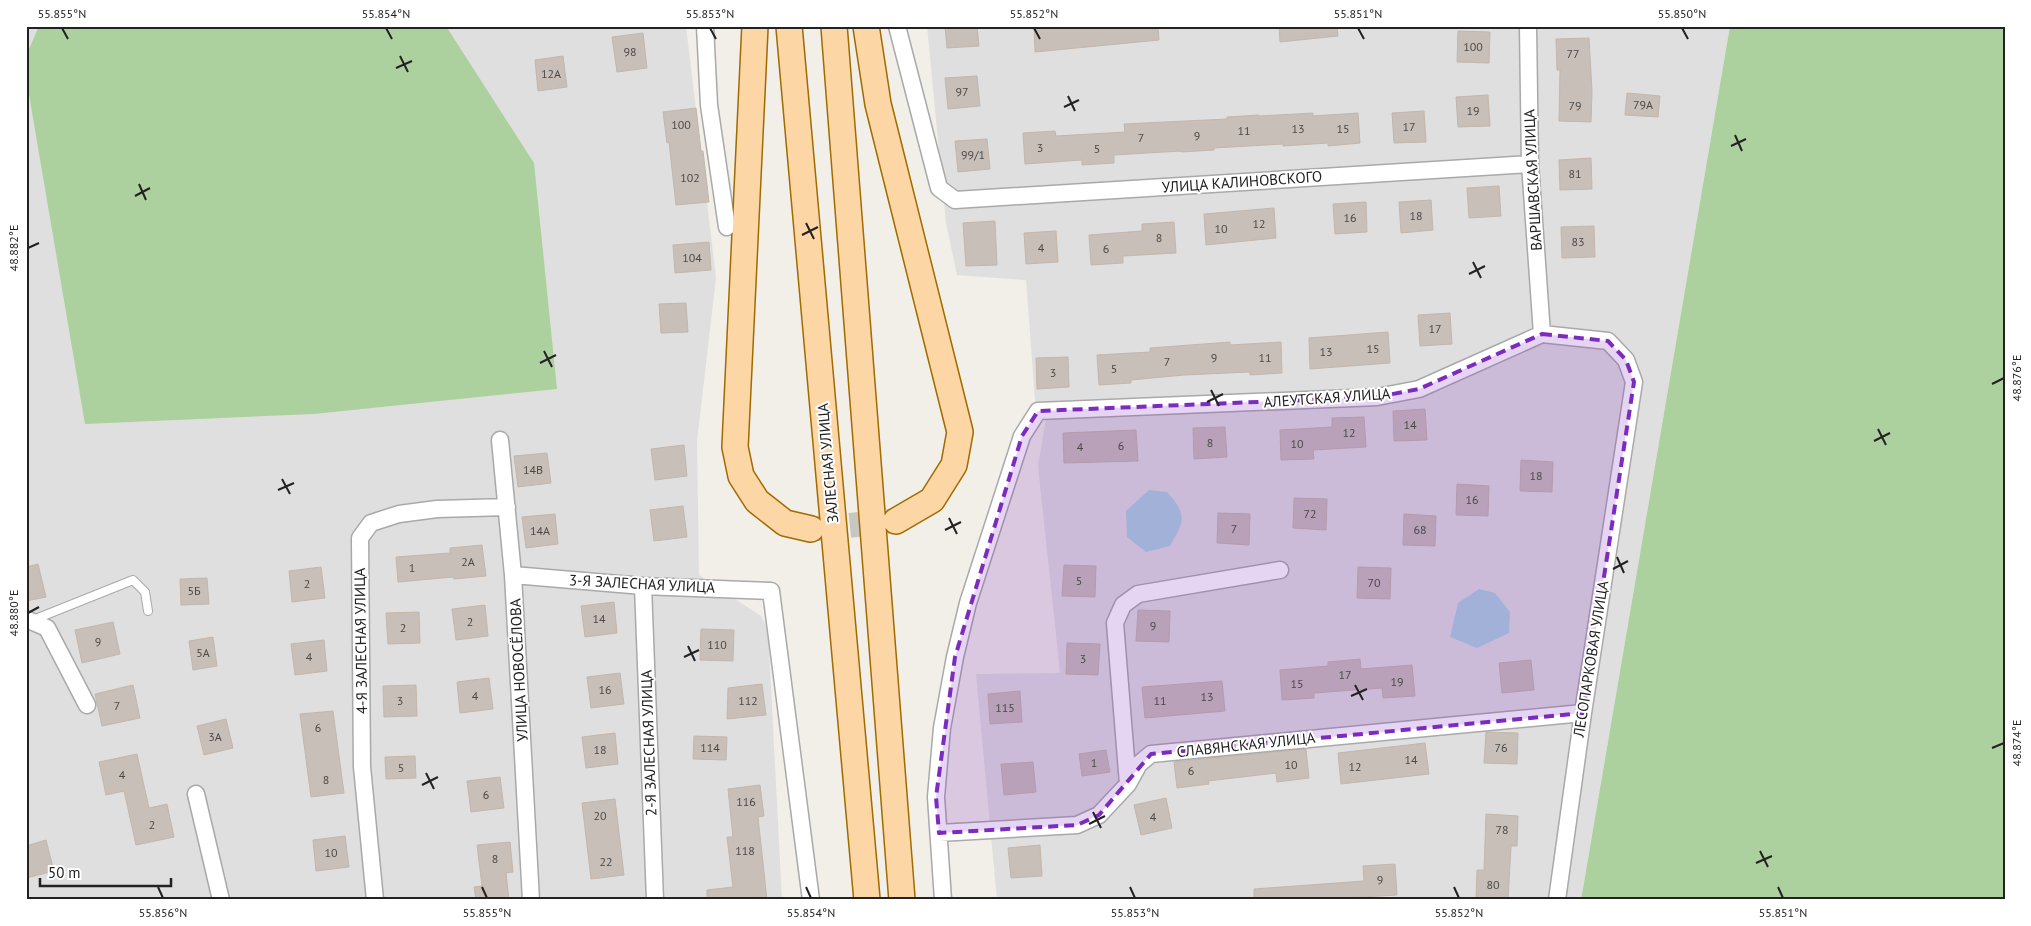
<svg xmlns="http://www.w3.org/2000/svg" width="2031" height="926" font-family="'PT Sans',sans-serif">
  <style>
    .residential { fill: #e0dfdf }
    .forest { fill: #add19e }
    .water { fill: #aad3df }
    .building { fill: #c7bfb8; stroke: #c4b6ab }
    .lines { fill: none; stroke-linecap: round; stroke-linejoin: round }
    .primary-tunnel { stroke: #c8c6c1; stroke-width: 25; stroke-dasharray: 25 12; stroke-linecap: butt }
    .lane-casing { stroke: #a9a9a9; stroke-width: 10 }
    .street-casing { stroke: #a9a9a9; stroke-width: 19 }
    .primary-casing { stroke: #a06b00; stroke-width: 28 }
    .lane { stroke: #fff; stroke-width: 8 }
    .street { stroke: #fff; stroke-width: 16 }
    .primary { stroke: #fcd6a4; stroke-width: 25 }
    .marked { fill: #7b2cbf; fill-opacity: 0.2; stroke: #7b2cbf; stroke-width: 4; stroke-dasharray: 10 6; stroke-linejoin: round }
    .ticks { fill: none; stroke: #222; stroke-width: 2 }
    .labels { text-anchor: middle; stroke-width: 4; stroke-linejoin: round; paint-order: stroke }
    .number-label { font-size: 12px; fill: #4b4948 }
    .street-label { font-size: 15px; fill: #222; stroke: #fff }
    .neatline { fill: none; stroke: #222; stroke-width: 2 }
    .ticks-label { font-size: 12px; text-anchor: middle; fill: #222 }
  </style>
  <rect width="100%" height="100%" fill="#f2efe9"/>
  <path class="residential" d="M26 26H686L716 278 697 441 699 575 761 616 768 629 782 900H26Z
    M927 26H1730L1581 900H997L976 674 1060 673 1038 466 1046 419 1035 400 1026 280 957 275 946 223Z"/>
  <path class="forest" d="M39 26H446L534 163 557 389 314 414 85 424 26 77V56Z
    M1730 26H2005V900H1581Z"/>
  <path class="water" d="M1149 490 1167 492C1188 515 1184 522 1170 546L1146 552 1127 537 1126 511Z
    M1479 589 1495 593 1510 612 1509 633 1477 648 1450 637 1458 603Z"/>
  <path class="building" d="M945 26H977L979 46 947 48Z
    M1034 26H1158L1159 40 1035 52Z
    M1279 26H1337L1338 36 1280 42Z
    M1458 31 1490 32 1489 63 1457 62Z
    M643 33 647 68 617 72 612 37Z
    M1589 38 1592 91 1591 122 1559 121 1560 70H1557L1556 39Z
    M563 56 567 87 538 91 535 60Z
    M977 76 980 106 948 109 945 78Z
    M1627 93 1660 96 1658 117 1625 115Z
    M1488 95 1490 126 1458 127 1456 97Z
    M696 108 701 151H703L709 202 676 205 669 142 667 143 663 112Z
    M1424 111 1426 142 1394 143 1392 113Z
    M1313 113V116L1358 113 1360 143 1328 146V143L1283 146V144L1214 148V150L1181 152V151L1114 155V163L1082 165V160L1025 164 1023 133 1055 131 1056 136 1125 132 1124 124 1227 119V117L1259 115V116Z
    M987 139 990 169 958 172 955 141Z
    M1591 158 1592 189 1560 190 1559 160Z
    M1499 186 1501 216 1469 218 1467 188Z
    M1431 200 1433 230 1401 233 1399 202Z
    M1366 202 1367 232 1335 234 1333 204Z
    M1274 208 1276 238 1206 245 1204 214Z
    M995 221 997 265 966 266 963 223Z
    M1174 222 1176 253 1123 256V263L1091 265 1089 235 1142 231V224Z
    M1594 226 1595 257 1562 258 1561 227Z
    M1056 231 1058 262 1026 264 1024 233Z
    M709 242 711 270 675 273 673 245Z
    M686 303 688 332 661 333 659 304Z
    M1450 313 1452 344 1420 346 1418 315Z
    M1388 332 1390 363 1310 369 1309 338Z
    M1230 342V345L1281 342 1282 373 1250 375V372L1184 375 1131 380V383L1099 385 1097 355 1150 352V348Z
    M1068 357 1069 387 1037 389 1036 358Z
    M1425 409 1427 440 1394 441 1393 411Z
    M1364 417 1366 447 1313 450 1314 459 1281 460 1280 430 1332 427V418Z
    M1225 427 1227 457 1194 459 1193 428Z
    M1136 430 1138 461 1064 463 1063 433Z
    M684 445 687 476 655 480 651 449Z
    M547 453 551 483 518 487 514 456Z
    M1521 460 1553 462 1552 492 1520 491Z
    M1457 484 1489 486 1488 516 1456 515Z
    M1294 498 1327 499 1326 530 1293 528Z
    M683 506 687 537 654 541 650 510Z
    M1218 513 1250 514 1249 545 1217 543Z
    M555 514 558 544 526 548 522 517Z
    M1404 514 1436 516 1435 546 1403 545Z
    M482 545 486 576 454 579 453 577 398 582 396 557 450 553V548Z
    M38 564 46 597 26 601V567Z
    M1064 565 1096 566 1095 597 1062 596Z
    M321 567 325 598 292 602 289 571Z
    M1358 567 1391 568 1390 599 1357 598Z
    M207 578 209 604 181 605 180 579Z
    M614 602 617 633 585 637 581 606Z
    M485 605 488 636 456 640 452 609Z
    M1138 610 1170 611 1169 642 1136 641Z
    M419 612 420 643 388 644 386 613Z
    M113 622 120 654 82 663 75 630Z
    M701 629 734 630 733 661 700 660Z
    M213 637 217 666 193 670 189 641Z
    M324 640 327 671 295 675 291 644Z
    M1067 643 1100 644 1098 675 1066 674Z
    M1360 659 1361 669 1412 665 1415 696 1383 698 1382 688 1314 693V698L1282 700 1280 670 1328 666V662Z
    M1531 660 1534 690 1502 693 1499 663Z
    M620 673 624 704 591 708 587 677Z
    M489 678 493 709 460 713 457 682Z
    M1222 681 1225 711 1145 718 1142 687Z
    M762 684 766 715 727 719 728 688Z
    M133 685 140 718 102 726 95 694Z
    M416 685 417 716 384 717 383 686Z
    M1020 691 1022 722 990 724 988 694Z
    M333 711 344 793 311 797 300 714Z
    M226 719 233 748 204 755 197 726Z
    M1486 732 1518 733 1517 764 1484 763Z
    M615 733 618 764 586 768 582 737Z
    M694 736 727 737 726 760 693 759Z
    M1425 743 1429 774 1341 784 1338 753Z
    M1306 749 1309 778 1277 782 1276 773 1208 781 1209 784 1177 788 1174 762Z
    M1106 750 1110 772 1082 776 1079 754Z
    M137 754 149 808 167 804 174 837 136 845 124 791 106 795 99 762Z
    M415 756 416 778 386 779 385 757Z
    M1033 762 1036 792 1004 795 1001 764Z
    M500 777 504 808 471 812 467 781Z
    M760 785 764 816 758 817 767 900H707V890L733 887 727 837H733L728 789Z
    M1166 798 1172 828 1141 835 1134 805Z
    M615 799 624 875 591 879 582 803Z
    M1486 814 1518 816 1517 846H1511L1508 900H1476L1477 870H1484Z
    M345 836 349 867 316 871 313 840Z
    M46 840 54 871 26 878V846Z
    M510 842 513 872 506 873 509 900H476L474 887 482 886 477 845Z
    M1040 845 1042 876 1011 878 1008 848Z
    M1395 864 1397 895 1345 898V900H1254V889L1364 881 1363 866Z"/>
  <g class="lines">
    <path class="primary-tunnel" d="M813 529 893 521"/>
    <g class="lane-casing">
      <path id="lane" d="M33 620 133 580 145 592 148 611"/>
    </g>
    <g class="street-casing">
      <path id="street" d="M705 26 709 105 727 227
        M897 26 939 188 955 200 1530 164
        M1528 26 1530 164 1542 334
        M500 440 513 575 531 900
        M513 575 643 586 771 591 811 900
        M643 586 655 900
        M26 619 47 628 87 705
        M1128 784 1115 623 1123 605 1138 594 1280 570
        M196 794 221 900
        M939 833 1077 825 1099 815 1128 784 1139 764 1151 754 1583 713
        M375 900 362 767 360 538 371 523 399 514 437 509 507 507
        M943 900 936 797 942 728 955 657 968 603 1022 436 1038 411 1377 397 1419 389 1542 334 1608 341 1626 360 1634 382 1583 713 1557 900"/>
    </g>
    <g class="primary-casing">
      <path id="primary" d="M755 26 735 447 741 476 757 501 785 523 811 529
        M789 26 867 900
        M834 26 902 900
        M866 26 878 104 960 432 954 465 932 500 896 521"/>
    </g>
    <use href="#lane" class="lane"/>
    <use href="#street" class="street"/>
    <use href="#primary" class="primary"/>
  </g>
  <path class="marked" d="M1542 334 1608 341 1626 360 1634 382 1583 713 1151 754 1099 815 1077 825 939 833 936 797 955 657 1022 436 1038 411 1377 397 1419 389Z"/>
  <path class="ticks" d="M62 28 68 39M386 28 392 39M710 28 716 39M1034 28 1040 39M1358 28 1364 39M1682 28 1688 39M400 56 408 72M396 68 412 61M1068 96 1075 111M1064 107 1079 100M1735 135 1742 151M1731 146 1746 139M139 184 146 200M135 196 150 188M806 223 814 239M802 235 818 227M28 248 39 243M1473 262 1481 278M1469 274 1485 266M544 351 552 367M540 363 556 355M1992 384 2004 378M1211 390 1219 406M1207 402 1223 394M1878 429 1886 445M1874 441 1890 433M282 479 290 494M278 490 294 483M949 518 957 534M945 530 961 522M1617 557 1624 573M1613 569 1628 561M28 613 39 607M688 646 695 661M684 657 699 650M1355 685 1363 700M1351 696 1367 689M1992 748 2004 743M426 773 434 789M422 785 438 777M1093 812 1101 828M1089 824 1105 816M1760 851 1768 867M1756 863 1772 856M158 887 163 898M482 887 487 898M806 887 811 898M1130 887 1135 898M1454 887 1459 898M1778 887 1783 898"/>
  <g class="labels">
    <g class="number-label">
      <text x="1473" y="51">100</text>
      <text x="630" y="56">98</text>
      <text x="1573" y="58">77</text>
      <text x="551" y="78">12А</text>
      <text x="962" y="96">97</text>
      <text x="1643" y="109">79А</text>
      <text x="1575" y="110">79</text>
      <text x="1473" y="115">19</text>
      <text x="681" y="129">100</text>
      <text x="1409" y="131">17</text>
      <text x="1298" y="133">13</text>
      <text x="1343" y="133">15</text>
      <text x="1244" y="135">11</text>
      <text x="1197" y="140">9</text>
      <text x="1141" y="142">7</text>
      <text x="1040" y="152">3</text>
      <text x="1097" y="153">5</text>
      <text x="973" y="159">99/1</text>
      <text x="1575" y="178">81</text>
      <text x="690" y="182">102</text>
      <text x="1416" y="220">18</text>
      <text x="1350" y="222">16</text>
      <text x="1259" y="228">12</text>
      <text x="1221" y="233">10</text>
      <text x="1159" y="242">8</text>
      <text x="1578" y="246">83</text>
      <text x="1041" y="252">4</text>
      <text x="1106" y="253">6</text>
      <text x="692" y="262">104</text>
      <text x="1435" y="333">17</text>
      <text x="1373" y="353">15</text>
      <text x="1326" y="356">13</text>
      <text x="1214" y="362">9</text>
      <text x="1265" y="362">11</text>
      <text x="1167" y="366">7</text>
      <text x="1114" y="373">5</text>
      <text x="1053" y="377">3</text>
      <text x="1410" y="429">14</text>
      <text x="1349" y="437">12</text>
      <text x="1210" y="447">8</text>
      <text x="1297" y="448">10</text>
      <text x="1121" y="450">6</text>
      <text x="1080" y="451">4</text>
      <text x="533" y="474">14В</text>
      <text x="1536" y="480">18</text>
      <text x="1472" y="504">16</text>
      <text x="1310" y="518">72</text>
      <text x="1234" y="533">7</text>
      <text x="1420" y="534">68</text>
      <text x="540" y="535">14А</text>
      <text x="468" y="566">2А</text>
      <text x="412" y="572">1</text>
      <text x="1079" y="585">5</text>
      <text x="1374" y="587">70</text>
      <text x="307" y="588">2</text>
      <text x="194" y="595">5Б</text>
      <text x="599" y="623">14</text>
      <text x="470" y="626">2</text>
      <text x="1153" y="630">9</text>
      <text x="403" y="632">2</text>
      <text x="98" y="646">9</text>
      <text x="717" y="649">110</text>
      <text x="203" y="657">5А</text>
      <text x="309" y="661">4</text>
      <text x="1083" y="663">3</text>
      <text x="1345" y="679">17</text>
      <text x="1397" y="686">19</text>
      <text x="1297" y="688">15</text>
      <text x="605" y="694">16</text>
      <text x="475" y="700">4</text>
      <text x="1207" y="701">13</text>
      <text x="400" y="705">3</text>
      <text x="748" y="705">112</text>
      <text x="1160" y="705">11</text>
      <text x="117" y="710">7</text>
      <text x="1005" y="712">115</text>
      <text x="318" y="732">6</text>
      <text x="215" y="741">3А</text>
      <text x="710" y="752">114</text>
      <text x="1501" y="752">76</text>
      <text x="600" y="754">18</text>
      <text x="1411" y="764">14</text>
      <text x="1094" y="767">1</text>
      <text x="1291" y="769">10</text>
      <text x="1355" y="771">12</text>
      <text x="401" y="772">5</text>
      <text x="1191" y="775">6</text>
      <text x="122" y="779">4</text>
      <text x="326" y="784">8</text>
      <text x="486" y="799">6</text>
      <text x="746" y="806">116</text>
      <text x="600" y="820">20</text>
      <text x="1153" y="821">4</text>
      <text x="152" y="829">2</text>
      <text x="1502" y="834">78</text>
      <text x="745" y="855">118</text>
      <text x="331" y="857">10</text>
      <text x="495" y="863">8</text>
      <text x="606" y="866">22</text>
      <text x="1380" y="884">9</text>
      <text x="1493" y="889">80</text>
    </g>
    <g class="street-label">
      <text transform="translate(1533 180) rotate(-93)" y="5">ВАРШАВСКАЯ УЛИЦА</text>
      <text transform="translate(1242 182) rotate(-4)" y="5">УЛИЦА КАЛИНОВСКОГО</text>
      <text transform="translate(1327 398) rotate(-4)" y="5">АЛЕУТСКАЯ УЛИЦА</text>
      <text transform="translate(828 463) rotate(-95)" y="5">ЗАЛЕСНАЯ УЛИЦА</text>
      <text transform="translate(642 584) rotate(3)" y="5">3-Я ЗАЛЕСНАЯ УЛИЦА</text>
      <text transform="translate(361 641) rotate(-91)" y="5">4-Я ЗАЛЕСНАЯ УЛИЦА</text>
      <text transform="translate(1591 659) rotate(-81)" y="5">ЛЕСОПАРКОВАЯ УЛИЦА</text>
      <text transform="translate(519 670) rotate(-93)" y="5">УЛИЦА НОВОСЁЛОВА</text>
      <text transform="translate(649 743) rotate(-92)" y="5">2-Я ЗАЛЕСНАЯ УЛИЦА</text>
      <text transform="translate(1246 745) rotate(-6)" y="5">СЛАВЯНСКАЯ УЛИЦА</text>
    </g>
  </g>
  <rect width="2031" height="926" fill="none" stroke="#ffffff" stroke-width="55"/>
  <path d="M40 878v8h131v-8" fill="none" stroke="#222222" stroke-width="2.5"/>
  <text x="48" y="878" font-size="15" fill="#222222" stroke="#ffffff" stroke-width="4" paint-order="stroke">50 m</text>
  <rect x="28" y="28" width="1976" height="870" class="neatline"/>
  <g class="ticks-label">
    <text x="62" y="18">55.855°N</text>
    <text x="386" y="18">55.854°N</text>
    <text x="710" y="18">55.853°N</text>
    <text x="1034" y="18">55.852°N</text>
    <text x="1358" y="18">55.851°N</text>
    <text x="1682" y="18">55.850°N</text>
    <text transform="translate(14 248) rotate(-90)" y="4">48.882°E</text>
    <text transform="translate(2017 378) rotate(-90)" y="4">48.876°E</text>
    <text transform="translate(14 613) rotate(-90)" y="4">48.880°E</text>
    <text transform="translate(2017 743) rotate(-90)" y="4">48.874°E</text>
    <text x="163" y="917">55.856°N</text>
    <text x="487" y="917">55.855°N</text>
    <text x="811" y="917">55.854°N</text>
    <text x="1135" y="917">55.853°N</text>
    <text x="1459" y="917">55.852°N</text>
    <text x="1783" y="917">55.851°N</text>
  </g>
</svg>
